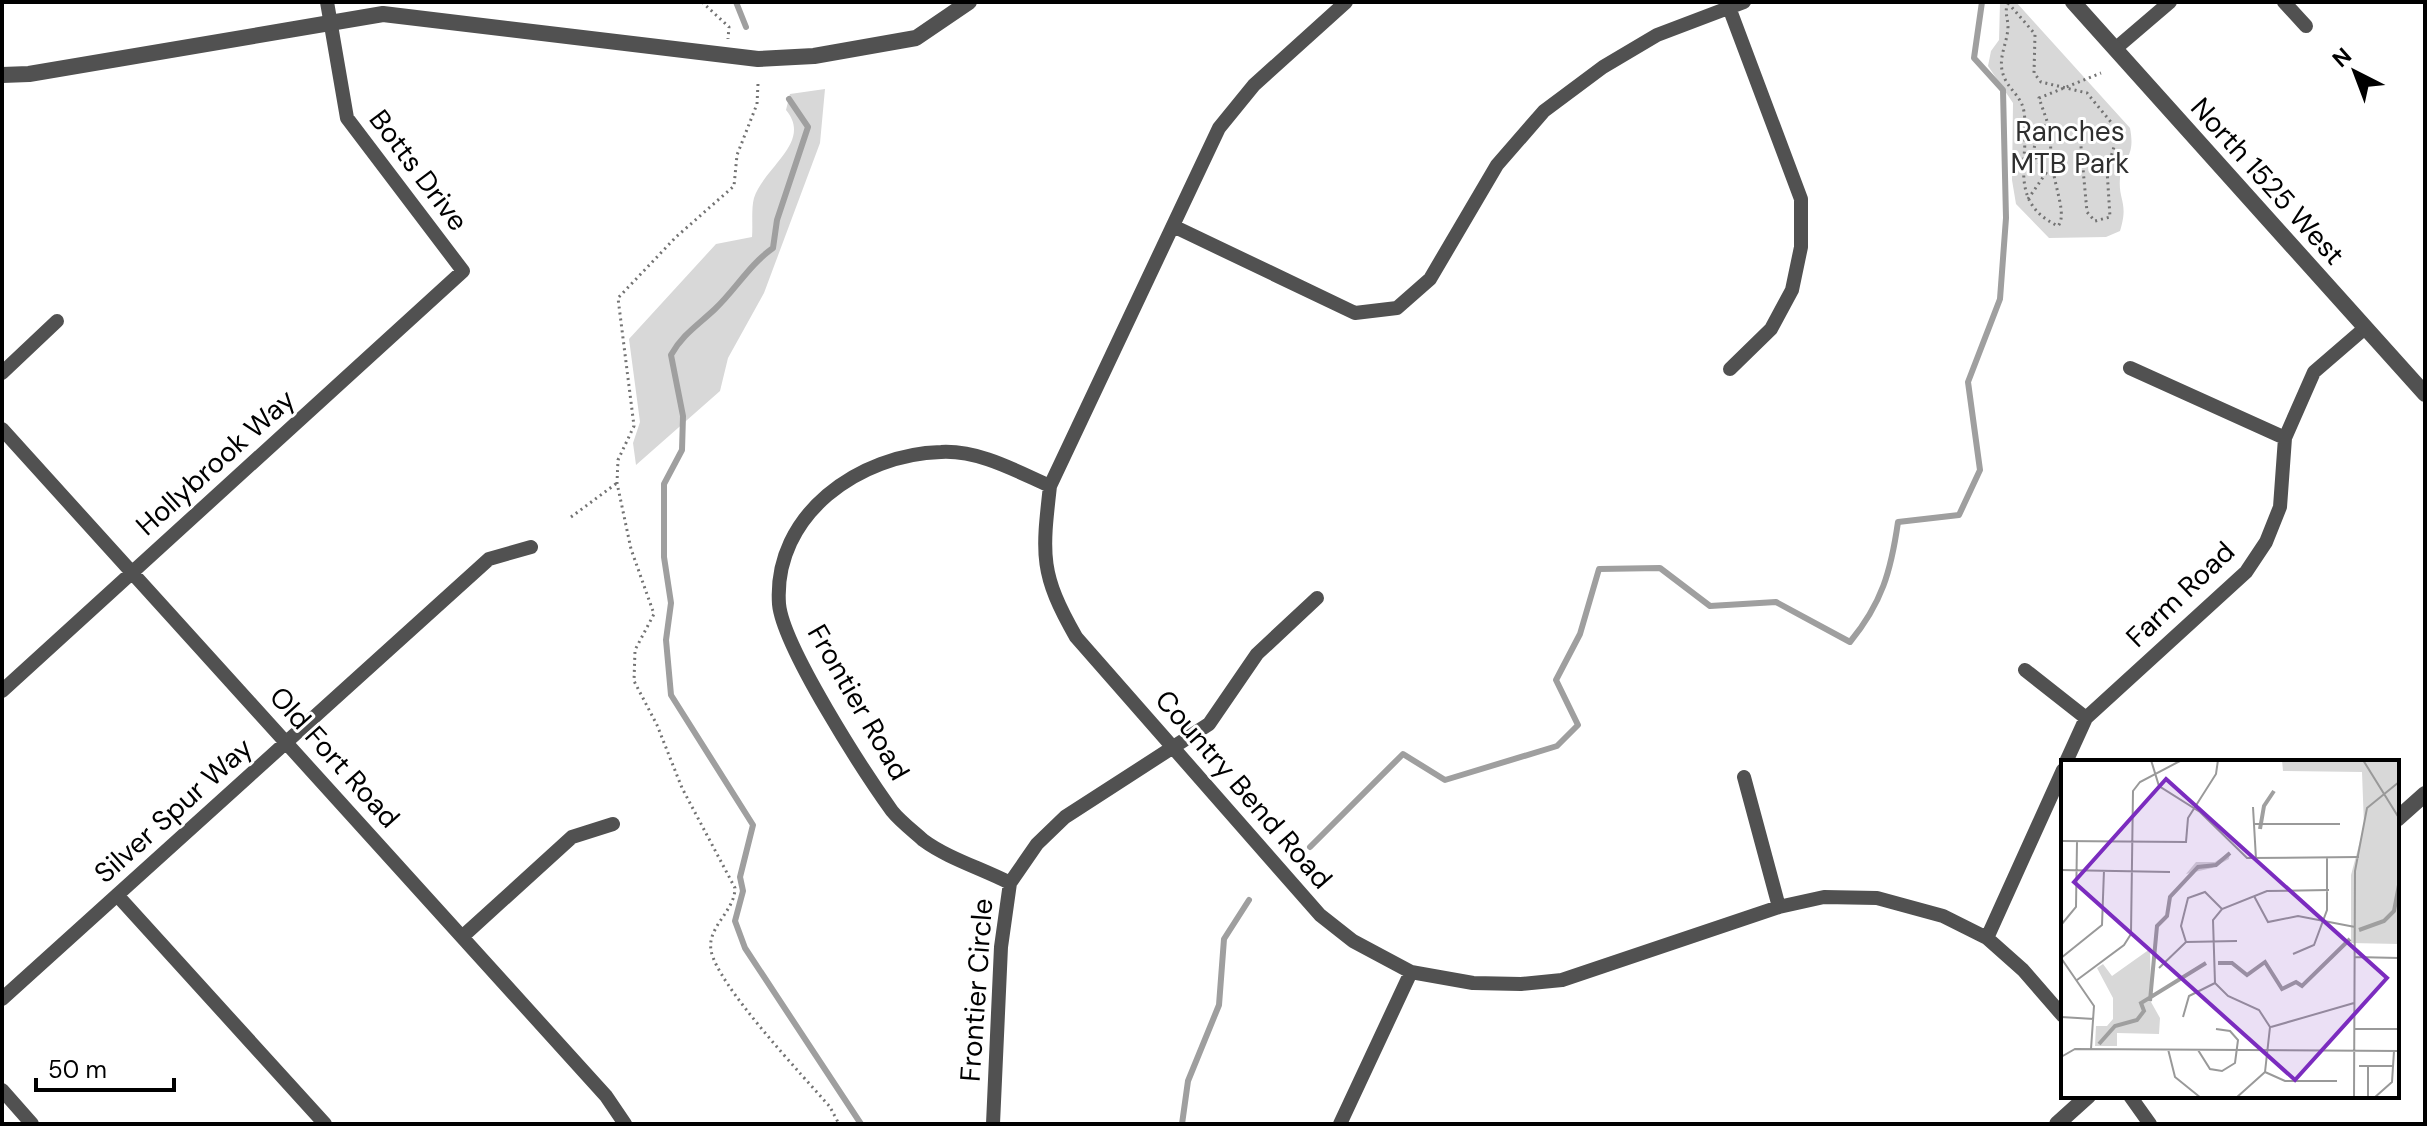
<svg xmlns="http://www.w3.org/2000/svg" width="2427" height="1126" font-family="'DM Sans',sans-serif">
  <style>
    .green { fill: #d8d8d8 }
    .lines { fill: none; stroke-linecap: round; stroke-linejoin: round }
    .stream { stroke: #9f9f9f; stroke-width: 6 }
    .path { stroke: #737373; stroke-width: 3; stroke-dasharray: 2 4; stroke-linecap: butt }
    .minor { stroke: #515151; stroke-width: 14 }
    .tertiary { stroke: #515151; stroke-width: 16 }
    .labels { text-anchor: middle; stroke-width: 6; stroke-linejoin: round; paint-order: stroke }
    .park-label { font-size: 28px; fill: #2f2f2f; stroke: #fff }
    .street-label { font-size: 28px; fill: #000; stroke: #fff }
    .inset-river { fill: none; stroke: #9f9f9f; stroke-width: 4 }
    .inset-road { fill: none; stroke: #999; stroke-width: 2 }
    .view { fill: #7b2cbf; fill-opacity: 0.15; stroke: #7b2cbf; stroke-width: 4 }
    .inset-edge { fill: none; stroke: #000; stroke-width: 4 }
  </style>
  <rect width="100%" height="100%" fill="#fff"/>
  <path class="green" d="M2000 2H2016L2130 128C2136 160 2122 156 2120 178 2118 201 2129 202 2120 231L2106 237 2049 238 2016 204 2012 180 2013 103 1988 66 1991 51 1999 40Z
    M825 89 820 143 764 293 728 358 720 391 636 465 633 443 640 422 629 339 716 244 752 237C753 225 751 209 754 198 764 167 813 142 786 110L790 94Z"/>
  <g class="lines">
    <path class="stream" d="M736 2 746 27
      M789 99 808 127 777 220 773 248C749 265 736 289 715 309 698 325 682 335 671 355L683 416 682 450 664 484V557L671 603 666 640 671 695 753 825 740 877 743 891 735 921 745 948 861 1124
      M1310 847 1403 754 1445 780 1557 746 1578 725 1556 680 1580 634 1599 569 1660 568 1710 606 1776 602 1850 642C1882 603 1891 571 1898 522L1959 515 1980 470 1968 382 2000 299 2006 218 2003 90 1974 58 1982 2
      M1182 1124 1188 1081 1219 1005 1224 939 1249 900"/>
    <path class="path" d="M702 2 729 27 728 39
      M2008 3 2035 34 2034 73 2041 82 2087 93 2115 127 2117 137 2107 170 2110 217 2095 221 2087 212 2080 136 2075 129H2054C2041 163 2071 211 2058 226 2005 201 2031 156 2024 112 2022 98 2012 92 2006 81 1995 61 2007 47 2008 27 2008 18 2004 12 2008 3Z
      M758 84 757 104 737 155 734 186 676 237 618 298 634 426 618 460 617 483 631 549 654 614 635 650 634 681 657 725 682 788 735 888C735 911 707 927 711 950 716 984 805 1078 830 1107L839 1124
      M2028 199 2046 173C2025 145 2036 148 2047 121L2039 98 2101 73
      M571 517 617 483"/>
    <path class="minor" d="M1346 2 1254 85 1219 128 1050 486C1042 556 1040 574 1076 637L1320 915 1353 941 1411 972 1473 983 1521 984 1562 980 1779 907 1824 897 1877 898 1943 916 1987 938 2023 970 2063 1016
      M1727 2 1801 199V247L1792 290 1771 329 1730 369
      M2284 2 2306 26
      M2115 49 2170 2
      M1173 226 1355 313 1397 308 1430 279 1497 165 1544 111 1603 67 1657 35 1744 2
      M2130 368 2285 438
      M2 373 57 321
      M2 429 606 1096 625 1124
      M2025 670 2086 718
      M2 691 463 271 347 118 327 2
      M2066 762 2086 718 2246 572 2266 542 2280 507 2285 438 2314 372 2365 328
      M1744 777 1779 907
      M1010 883C983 869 947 858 923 840 913 831 900 821 892 811 864 772 783 647 779 604 773 514 860 454 941 452 979 450 1016 471 1050 486
      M117 895 325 1124
      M462 937 572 837 613 824
      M1987 938 2063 770
      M2 999 489 559 531 547
      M2 1090 32 1124
      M2130 1096 2150 1124
      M993 1124 1001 947 1010 883 1037 844 1065 817 1209 724 1257 654 1317 598
      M1340 1124 1411 972"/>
    <path class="tertiary" d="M2073 2 2425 394
      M2 75 29 74 383 14 758 59 814 56 916 38 969 2
      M2397 819 2425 794
      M2057 1124 2088 1096"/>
  </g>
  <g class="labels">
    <g class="park-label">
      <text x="2070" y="141">Ranches<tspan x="2070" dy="32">MTB Park</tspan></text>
    </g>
    <g class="street-label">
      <text transform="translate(419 170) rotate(53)" y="10">Botts Drive</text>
      <text transform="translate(2268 181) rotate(48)" y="10">North 1525 West</text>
      <text transform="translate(215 462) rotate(-42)" y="10">Hollybrook Way</text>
      <text transform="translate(2180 594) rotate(-44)" y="10">Farm Road</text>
      <text transform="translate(859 702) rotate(60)" y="10">Frontier Road</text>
      <text transform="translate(335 757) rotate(48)" y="10">Old Fort Road</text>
      <text transform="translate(1244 789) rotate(49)" y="10">Country Bend Road</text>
      <text transform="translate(173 810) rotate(-42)" y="10">Silver Spur Way</text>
      <text transform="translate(976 990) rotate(-86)" y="10">Frontier Circle</text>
    </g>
  </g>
  <g transform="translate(2061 760)">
    <rect width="338" height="338" fill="#fff"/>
    <path d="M221 0H338V184L290 183V115L303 66 301 12 222 11ZM169 92 168 99 151 108 125 114 135 102H154ZM89 189 90 242 99 258 98 274 56 273V286H34L35 266H46L52 259V238L36 208 42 204 51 216Z" fill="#d8d8d8"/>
    <path class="inset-river" d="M199 69 203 46 213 31M298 170 323 161 333 151 338 125M157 203H171L186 215 204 202 221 229 235 222 241 226 289 179M89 241 96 166 106 156 109 137 137 107 155 105 169 93M38 284 54 266 76 260 83 251 80 243 145 203"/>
    <path class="inset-road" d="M90 0 98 26 139 52 186 98 298 97M302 0 338 58M192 47 195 99M193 64H279M0 81 125 82 127 58 155 14 157 0M0 110 109 112M193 136 207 162 237 156 294 167M0 165 15 147 16 82M125 182 120 166 127 138 144 132 161 149M232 194 253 185 266 150V98M294 197 338 198M0 198 41 165 43 110M0 198 33 246 30 289M98 208 125 182 176 181M16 220 63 185 70 174 72 31 79 22 119 1M0 257 33 259M122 257 128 236 154 223M210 267 293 243M293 269H338M107 289 114 317 140 338M137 290 149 309 161 311 174 303 177 280 169 271 155 269M0 297 14 289 338 291M298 306H333M204 312 224 321H276M175 338 204 312 209 267 198 250 167 236 154 223 152 160 161 149 206 131 268 130M293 338 294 111 306 48 338 22M307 338V306M313 338 331 322 333 291"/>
    <path class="view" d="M105 19 326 218 234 320 13 122Z"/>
    <rect width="338" height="338" class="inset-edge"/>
  </g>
  <rect width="2427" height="1126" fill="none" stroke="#000000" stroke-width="8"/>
  <g transform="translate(2355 72) rotate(318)" stroke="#ffffff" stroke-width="6" paint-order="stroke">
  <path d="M0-6L14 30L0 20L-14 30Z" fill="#000000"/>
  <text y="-12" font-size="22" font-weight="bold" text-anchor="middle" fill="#000000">N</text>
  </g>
  <path d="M36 1078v12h138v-12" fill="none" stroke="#000000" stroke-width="4"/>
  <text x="48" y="1078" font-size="24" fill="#000000" stroke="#ffffff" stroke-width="6" paint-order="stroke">50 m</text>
</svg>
